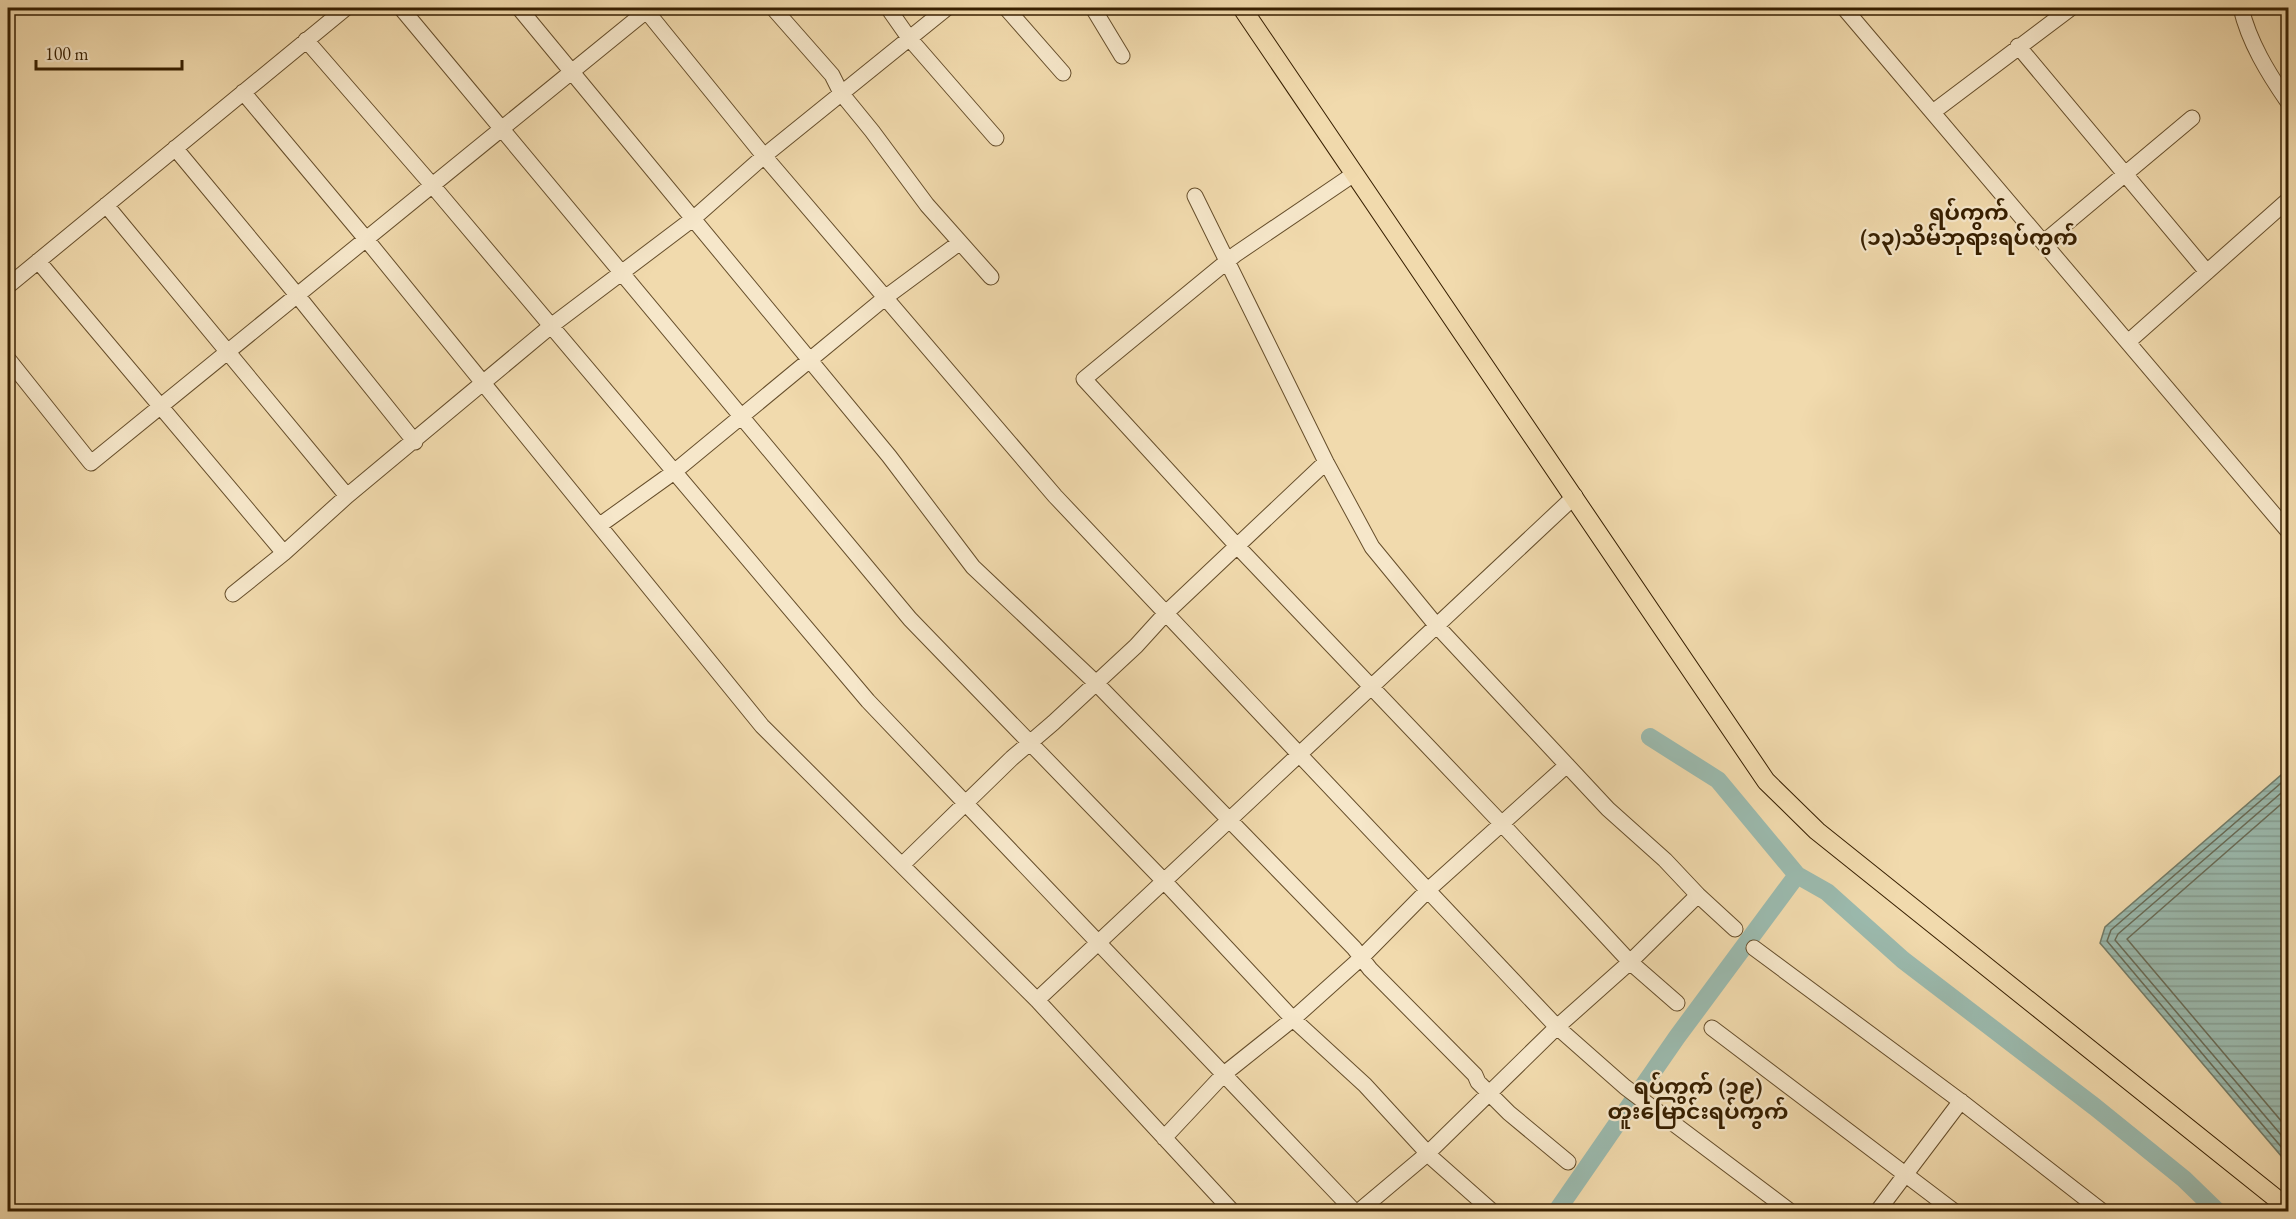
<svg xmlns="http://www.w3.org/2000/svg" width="2296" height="1219" font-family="'EB Garamond','Noto Sans Myanmar',serif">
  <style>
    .water { fill: url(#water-rules); stroke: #737c68; stroke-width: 1.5 }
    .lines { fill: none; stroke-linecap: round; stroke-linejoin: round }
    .shore { stroke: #696c57; stroke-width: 1.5 }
    .river { stroke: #9bbaae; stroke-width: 18 }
    .minor-casing { stroke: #664e2b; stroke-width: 17 }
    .major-casing { stroke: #371f00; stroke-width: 20 }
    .minor { stroke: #f6e7ca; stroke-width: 15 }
    .major { stroke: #f1daad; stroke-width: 18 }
    .labels { text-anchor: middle; stroke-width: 4.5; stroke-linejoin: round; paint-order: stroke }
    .quarter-label { font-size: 22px; font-weight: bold; fill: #371f00; stroke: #f6e7ca }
  </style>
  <defs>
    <pattern id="water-rules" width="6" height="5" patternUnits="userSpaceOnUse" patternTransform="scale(1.5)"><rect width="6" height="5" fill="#9bbaae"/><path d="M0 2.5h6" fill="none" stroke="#869f94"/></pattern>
  </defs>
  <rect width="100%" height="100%" fill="#f1daad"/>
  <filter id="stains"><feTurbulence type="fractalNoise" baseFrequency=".00333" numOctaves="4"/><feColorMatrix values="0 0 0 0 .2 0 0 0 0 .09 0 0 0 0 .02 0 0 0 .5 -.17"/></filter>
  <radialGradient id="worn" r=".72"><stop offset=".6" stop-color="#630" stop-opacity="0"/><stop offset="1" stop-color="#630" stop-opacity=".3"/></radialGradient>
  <path class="water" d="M2288 769V1164L2100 943 2105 927Z"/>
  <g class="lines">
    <path class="shore" d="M2288 777 2111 930 2107 941 2288 1155
      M2288 787 2118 934 2115 940 2288 1143
      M2288 798 2127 939 2288 1129"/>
    <path class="river" d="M1650 737 1718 780 1797 875 1827 892 1903 960 2095 1107 2184 1179 2218 1212
      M1556 1212 1677 1037 1797 875"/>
    <g class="minor-casing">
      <path id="minor" d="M401 8 910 619 1163 880 1293 1019 1365 1085 1432 1158 1493 1212
        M519 8 889 456 973 567 1096 683 1354 948 1370 969 1475 1075 1478 1082 1509 1113 1568 1162
        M644 8 764 156 1055 496 1557 1027 1625 1087 1791 1212
        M773 8 832 75 841 93 872 131 927 205 991 277
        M888 8 909 38 996 138
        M1006 8 1063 73
        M1093 8 1122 56
        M1844 8 2288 531
        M2241 8C2249 42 2268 73 2288 102
        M306 40 432 185 868 701 1355 1212
        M2018 46 2207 272
        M243 92 366 239 762 726 1037 1000 1233 1212
        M1933 112 2071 8
        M175 148 297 295 415 442
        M1354 174 1236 254 1084 379 1238 547 1502 824 1630 962 1677 1003
        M1195 196 1326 462 1372 547 1436 625 1608 809 1665 860 1698 895 1735 929
        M106 205 347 496
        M2044 242 2192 118
        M38 261 284 553
        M8 286 346 8
        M2128 342 2288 200
        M8 359 91 463 650 8
        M600 525 674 472 886 297 959 243
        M233 594 284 553 347 496 551 326 694 218 764 156 947 8
        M902 865 1012 758 1053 723 1136 646 1166 613 1326 462
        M1754 948 1963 1103 2103 1212
        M1037 1000 1575 496
        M1712 1028 1955 1212
        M1164 1138 1224 1074 1293 1019 1361 958 1428 890 1567 765
        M1358 1212 1427 1154 1557 1027 1630 962 1698 895
        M1877 1212 1961 1101"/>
    </g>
    <g class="major-casing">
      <path id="major" d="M1242 8 1766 781 1817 831 2288 1208"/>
    </g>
    <use href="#minor" class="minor"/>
    <use href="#major" class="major"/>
  </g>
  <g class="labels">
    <g class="quarter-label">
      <text x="1969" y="220">ရပ်ကွက်<tspan x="1969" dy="25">(၁၃)သိမ်ဘုရားရပ်ကွက်</tspan></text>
      <text x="1698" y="1094">ရပ်ကွက် (၁၉)<tspan x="1698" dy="25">တူးမြောင်းရပ်ကွက်</tspan></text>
    </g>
  </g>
  <rect width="2296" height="1219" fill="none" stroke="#f1daad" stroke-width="30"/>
  <rect x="9" y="9" width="2278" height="1201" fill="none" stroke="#371f00" stroke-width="3"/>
  <rect x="15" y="15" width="2266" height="1189" fill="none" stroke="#371f00" stroke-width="1.5"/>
  <path d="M36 60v9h146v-9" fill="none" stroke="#371f00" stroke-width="3"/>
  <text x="45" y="60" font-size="18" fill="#371f00" stroke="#f6e7ca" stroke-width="4.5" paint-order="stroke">100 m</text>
  <rect width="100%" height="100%" filter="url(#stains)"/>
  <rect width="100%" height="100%" fill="url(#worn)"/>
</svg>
